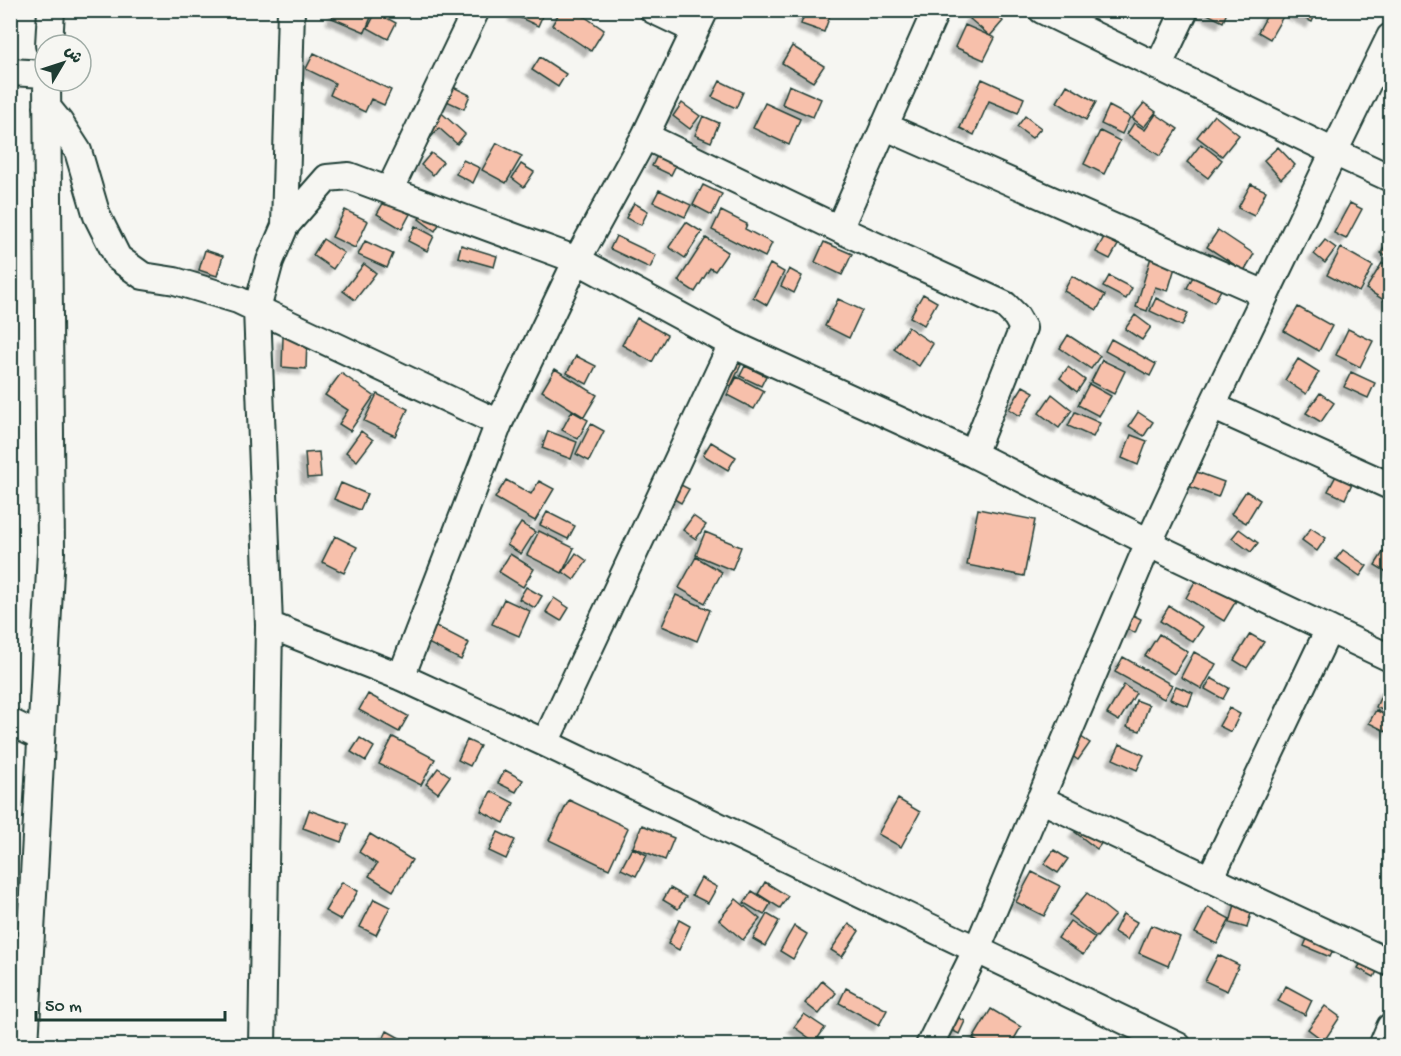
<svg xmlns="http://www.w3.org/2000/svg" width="1401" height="1056" font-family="'Gochi Hand','Playpen Sans Arabic',sans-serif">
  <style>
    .building { fill: #f7c0ab; stroke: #1f3d34; stroke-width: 1.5; filter: url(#shadow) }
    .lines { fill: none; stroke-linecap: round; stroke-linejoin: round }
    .minor-casing { stroke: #1f3d34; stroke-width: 30 }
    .minor { stroke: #f6f6f2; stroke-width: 26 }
  </style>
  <defs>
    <filter id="shadow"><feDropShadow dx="-5.5" dy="5.5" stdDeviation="1.5" flood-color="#0004"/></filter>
  </defs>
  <rect width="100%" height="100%" fill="#f6f6f2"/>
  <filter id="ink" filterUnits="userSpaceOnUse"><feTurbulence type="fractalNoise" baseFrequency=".0167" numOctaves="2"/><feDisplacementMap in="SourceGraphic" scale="12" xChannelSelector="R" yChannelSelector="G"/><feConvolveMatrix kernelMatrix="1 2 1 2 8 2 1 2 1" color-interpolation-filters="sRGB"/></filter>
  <g filter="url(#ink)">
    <path class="building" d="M336 10H357L371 17 365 32 332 18Z
      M517 10H545L538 26 514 15Z
      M561 10H575L604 30 591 51 552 25Z
      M806 10H832L824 32 801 24Z
      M977 10H991L1003 21 990 36 970 19Z
      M1204 10H1228L1223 22 1203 12Z
      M1270 10H1281L1285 13 1270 39 1258 32Z
      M1292 10H1317L1312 22 1291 12Z
      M376 12 396 23 388 39 368 28Z
      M965 25 995 38 984 60 955 47Z
      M792 46 824 66 813 82 782 63Z
      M314 53 391 90 384 105 371 99 365 112 330 95 335 83 306 69Z
      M540 57 566 74 558 87 532 70Z
      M982 79 1024 98 1018 113 989 101 974 135 960 128Z
      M720 81 743 92 736 108 712 97Z
      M447 84 470 95 464 109 440 98Z
      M789 85 821 99 813 117 782 104Z
      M1067 85 1096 102 1086 120 1057 102Z
      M682 103 700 116 690 129 673 116Z
      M765 103 800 119 789 145 753 128Z
      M1144 103 1156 112 1144 127 1132 118Z
      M1109 106 1130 117 1122 134 1101 124Z
      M435 107 465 134 457 144 439 128 411 160Z
      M1156 114 1178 129 1160 156 1127 134 1134 123 1145 130Z
      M1214 115 1239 135 1222 156 1197 137Z
      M703 116 719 123 711 142 695 135Z
      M1025 116 1041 128 1032 138 1017 127Z
      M1100 131 1120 141 1104 174 1084 164Z
      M497 143 522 156 506 183 482 170Z
      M1201 144 1222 160 1208 178 1187 162Z
      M1278 147 1295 165 1281 179 1264 160Z
      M660 150 679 159 671 175 652 166Z
      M431 153 443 162 433 175 421 165Z
      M463 160 480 168 473 183 456 174Z
      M521 164 534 172 524 187 512 178Z
      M1251 184 1266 191 1254 216 1238 208Z
      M703 185 722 194 712 215 693 205Z
      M659 190 691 205 685 217 653 202Z
      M385 200 410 214 402 229 377 214Z
      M634 203 648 211 641 225 626 218Z
      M1350 203 1362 209 1346 239 1334 233Z
      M345 210 368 221 355 248 332 237Z
      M424 211 440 223 435 231 419 219Z
      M721 211 747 224 745 229 772 243 765 257 712 230Z
      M686 222 702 232 685 258 669 247Z
      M415 226 434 236 427 251 408 241Z
      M1218 230 1254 254 1244 271 1207 247Z
      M616 236 656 255 650 268 610 249Z
      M1104 237 1118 245 1110 259 1096 252Z
      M1390 237V259L1381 253Z
      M706 238 728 252 715 271 710 268 695 292 678 281Z
      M323 239 344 253 333 269 313 255Z
      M1325 240 1336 248 1325 263 1314 254Z
      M365 241 393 254 387 268 358 255Z
      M824 242 852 254 842 275 815 262Z
      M461 245 497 256 494 267 458 257Z
      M1341 248 1373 266 1359 292 1327 275Z
      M205 250 223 256 217 276 199 270Z
      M1151 257 1176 264 1168 291 1155 287 1147 311 1136 307Z
      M1382 263 1390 269V304L1366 289Z
      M364 264 376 273 355 300 343 291Z
      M770 264 784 272 767 305 753 297Z
      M789 269 802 276 794 293 781 286Z
      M1195 273 1222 288 1214 302 1187 288Z
      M1072 276 1105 295 1097 310 1064 291Z
      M1109 276 1132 288 1126 299 1103 287Z
      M923 294 937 302 924 325 910 317Z
      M1156 298 1188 313 1182 326 1150 311Z
      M838 299 862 310 849 338 825 326Z
      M1298 307 1332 326 1319 351 1284 331Z
      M1135 315 1151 327 1142 340 1125 329Z
      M637 318 667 335 652 362 622 345Z
      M908 327 933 344 919 366 894 349Z
      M1348 329 1373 341 1360 367 1336 355Z
      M1068 335 1100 356 1091 369 1060 348Z
      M283 337 307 339 306 369 282 367Z
      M1111 339 1156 364 1150 376 1105 351Z
      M576 356 596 366 587 384 567 373Z
      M723 356 741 365 731 386 713 377Z
      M1298 359 1319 372 1306 394 1285 380Z
      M1102 360 1125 371 1114 394 1091 382Z
      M745 366 766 376 761 386 740 376Z
      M1068 367 1085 380 1077 392 1060 378Z
      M555 369 597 395 584 417 542 391Z
      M1351 372 1375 383 1368 398 1344 387Z
      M341 373 374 396 350 431 339 424 348 410 325 395Z
      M737 377 764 391 754 409 727 395Z
      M1089 384 1111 396 1099 416 1078 405Z
      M1023 386 1034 392 1020 416 1009 409Z
      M1320 393 1334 403 1321 422 1306 413Z
      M377 394 408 409 395 436 364 421Z
      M1052 394 1072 410 1059 428 1039 413Z
      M572 411 588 420 578 439 562 430Z
      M1075 412 1100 423 1093 437 1068 426Z
      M1138 412 1153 422 1144 436 1129 426Z
      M591 424 604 431 589 461 576 454Z
      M361 431 373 440 357 461 346 452Z
      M548 431 577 442 571 459 542 448Z
      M1131 435 1147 441 1138 465 1122 458Z
      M711 442 736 457 728 470 703 455Z
      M319 452 321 477 307 478 305 453Z
      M1194 471 1224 482 1218 497 1188 486Z
      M1338 472 1354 479 1345 499 1328 491Z
      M667 478 689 489 681 503 660 491Z
      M506 480 531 494 539 481 554 489 535 521 495 498Z
      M341 483 367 494 360 510 334 499Z
      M1246 491 1260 500 1246 523 1231 514Z
      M978 509 1035 520 1024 576 967 565Z
      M547 512 575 526 568 539 540 525Z
      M693 516 706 525 696 539 683 530Z
      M521 523 535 532 521 554 507 545Z
      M1311 528 1326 538 1317 551 1302 540Z
      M1239 529 1258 543 1251 552 1232 538Z
      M539 531 574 548 562 573 527 555Z
      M705 532 741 547 732 570 696 555Z
      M335 536 357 547 344 573 322 562Z
      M1385 549 1390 553V568L1388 573 1375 565Z
      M1343 550 1367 566 1360 576 1336 559Z
      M576 553 587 561 574 580 563 572Z
      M510 554 534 569 523 587 499 572Z
      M696 557 722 572 705 603 679 588Z
      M1197 578 1236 601 1224 621 1186 598Z
      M526 587 542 596 535 608 519 599Z
      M676 595 710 610 697 641 662 626Z
      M554 598 569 608 561 621 546 612Z
      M504 599 530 611 519 636 492 624Z
      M1169 606 1203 627 1193 642 1160 621Z
      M1125 611 1141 619 1135 633 1118 625Z
      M432 624 469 643 461 660 424 641Z
      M1159 634 1188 652 1174 674 1145 656Z
      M1250 634 1264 642 1247 668 1234 660Z
      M1194 652 1216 664 1202 689 1181 677Z
      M1123 657 1172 685 1164 699 1115 672Z
      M1211 678 1229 688 1223 699 1205 689Z
      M1124 685 1136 693 1119 721 1107 714Z
      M1176 686 1193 693 1188 706 1170 699Z
      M1384 689 1390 693V714L1376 707Z
      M368 694 408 716 399 732 359 710Z
      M1136 700 1149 705 1140 731 1127 727Z
      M1229 708 1240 714 1231 732 1219 726Z
      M1376 710 1390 718V725L1387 732 1369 723Z
      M1075 733 1090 743 1078 760 1064 750Z
      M393 737 435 759 421 785 379 764Z
      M360 738 374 747 366 761 351 752Z
      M467 740 480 746 470 766 458 760Z
      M1120 744 1144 755 1137 770 1113 759Z
      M438 768 450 776 438 793 426 784Z
      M505 770 523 780 516 792 498 783Z
      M491 791 514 803 504 823 481 811Z
      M898 799 920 812 901 847 878 834Z
      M569 800 628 828 609 869 549 840Z
      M309 810 348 824 341 842 303 828Z
      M1083 821 1106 837 1097 849 1075 832Z
      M642 825 674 838 665 860 633 847Z
      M498 832 515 840 506 859 489 851Z
      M370 834 412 860 393 891 369 876 377 864 359 852Z
      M632 848 647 855 636 876 621 869Z
      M1054 850 1068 859 1058 873 1044 864Z
      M1032 872 1060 886 1044 916 1016 902Z
      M701 878 717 887 708 903 692 895Z
      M342 882 358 891 341 920 325 911Z
      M765 882 788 896 780 908 758 894Z
      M670 888 686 897 678 909 663 900Z
      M752 891 771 903 764 915 744 903Z
      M1087 893 1115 915 1097 937 1069 915Z
      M1238 893 1255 898 1247 928 1230 923Z
      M374 899 390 907 376 935 360 927Z
      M736 899 760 919 743 940 719 920Z
      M1208 907 1230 919 1217 944 1195 933Z
      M767 914 779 921 765 946 753 939Z
      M1123 914 1137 922 1127 940 1114 932Z
      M679 920 690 926 679 950 668 944Z
      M1070 921 1095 938 1083 955 1058 938Z
      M849 924 859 931 842 957 831 950Z
      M1151 925 1180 937 1168 966 1139 953Z
      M794 926 807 934 793 959 780 951Z
      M1312 927 1338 939 1330 957 1304 946Z
      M1367 953 1382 962 1374 977 1358 968Z
      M1218 955 1239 965 1227 991 1205 981Z
      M822 981 836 993 819 1014 805 1003Z
      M1286 986 1312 1000 1305 1015 1278 1001Z
      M846 988 887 1010 879 1025 839 1003Z
      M1325 1006 1340 1017 1324 1041 1308 1029Z
      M991 1009 1021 1027 1010 1046H985L973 1039Z
      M948 1012 965 1021 959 1034 942 1025Z
      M804 1014 825 1028 815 1042 794 1027Z
      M387 1031 411 1044 410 1046H380Z"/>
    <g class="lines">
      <g class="minor-casing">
        <path id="minor" d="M653 10 695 30
          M1042 10 1334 152 1390 178
          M49 45 51 10
          M1158 67 1185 10
          M10 72 45 74
          M47 107 60 123 78 151 97 216 118 258 143 276 175 281 238 300 499 423
          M884 126 1265 294
          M645 136 839 229 1005 305 1016 316 1023 328 973 454
          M389 191 476 10
          M285 226 291 10
          M839 229 936 10
          M1212 406 1390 486
          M269 625 401 677 545 743 1178 1046
          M401 677 499 423 577 260 645 136 705 10
          M10 722 41 737
          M545 743 732 344
          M1040 799 1390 963
          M1210 879 1329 629
          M25 1046 51 552 47 81
          M262 1046 269 625 257 309 270 261 285 226 327 178 349 176 577 260 732 344 973 454 1149 542 1162 550 1390 658
          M929 1046 977 949 1149 542 1212 406 1334 152 1390 37
          M1382 1046 1390 1027"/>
      </g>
      <use href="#minor" class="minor"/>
    </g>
  </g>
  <rect width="1401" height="1056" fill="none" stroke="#f6f6f2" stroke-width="36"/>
  <rect x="18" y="18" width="1365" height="1020" fill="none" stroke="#1f3d34" stroke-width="2" filter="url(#ink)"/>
  <g transform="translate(63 63) rotate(51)"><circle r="28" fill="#f6f6f2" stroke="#a0aca6" stroke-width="1.5"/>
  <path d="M0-4.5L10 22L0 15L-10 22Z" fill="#1f3d34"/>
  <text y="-9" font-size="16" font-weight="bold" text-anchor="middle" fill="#1f3d34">ش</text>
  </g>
  <path d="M36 1011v9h189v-9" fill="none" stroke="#1f3d34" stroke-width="3"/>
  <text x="45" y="1011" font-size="18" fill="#1f3d34" stroke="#f6f6f2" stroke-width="4.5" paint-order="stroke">50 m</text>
</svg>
